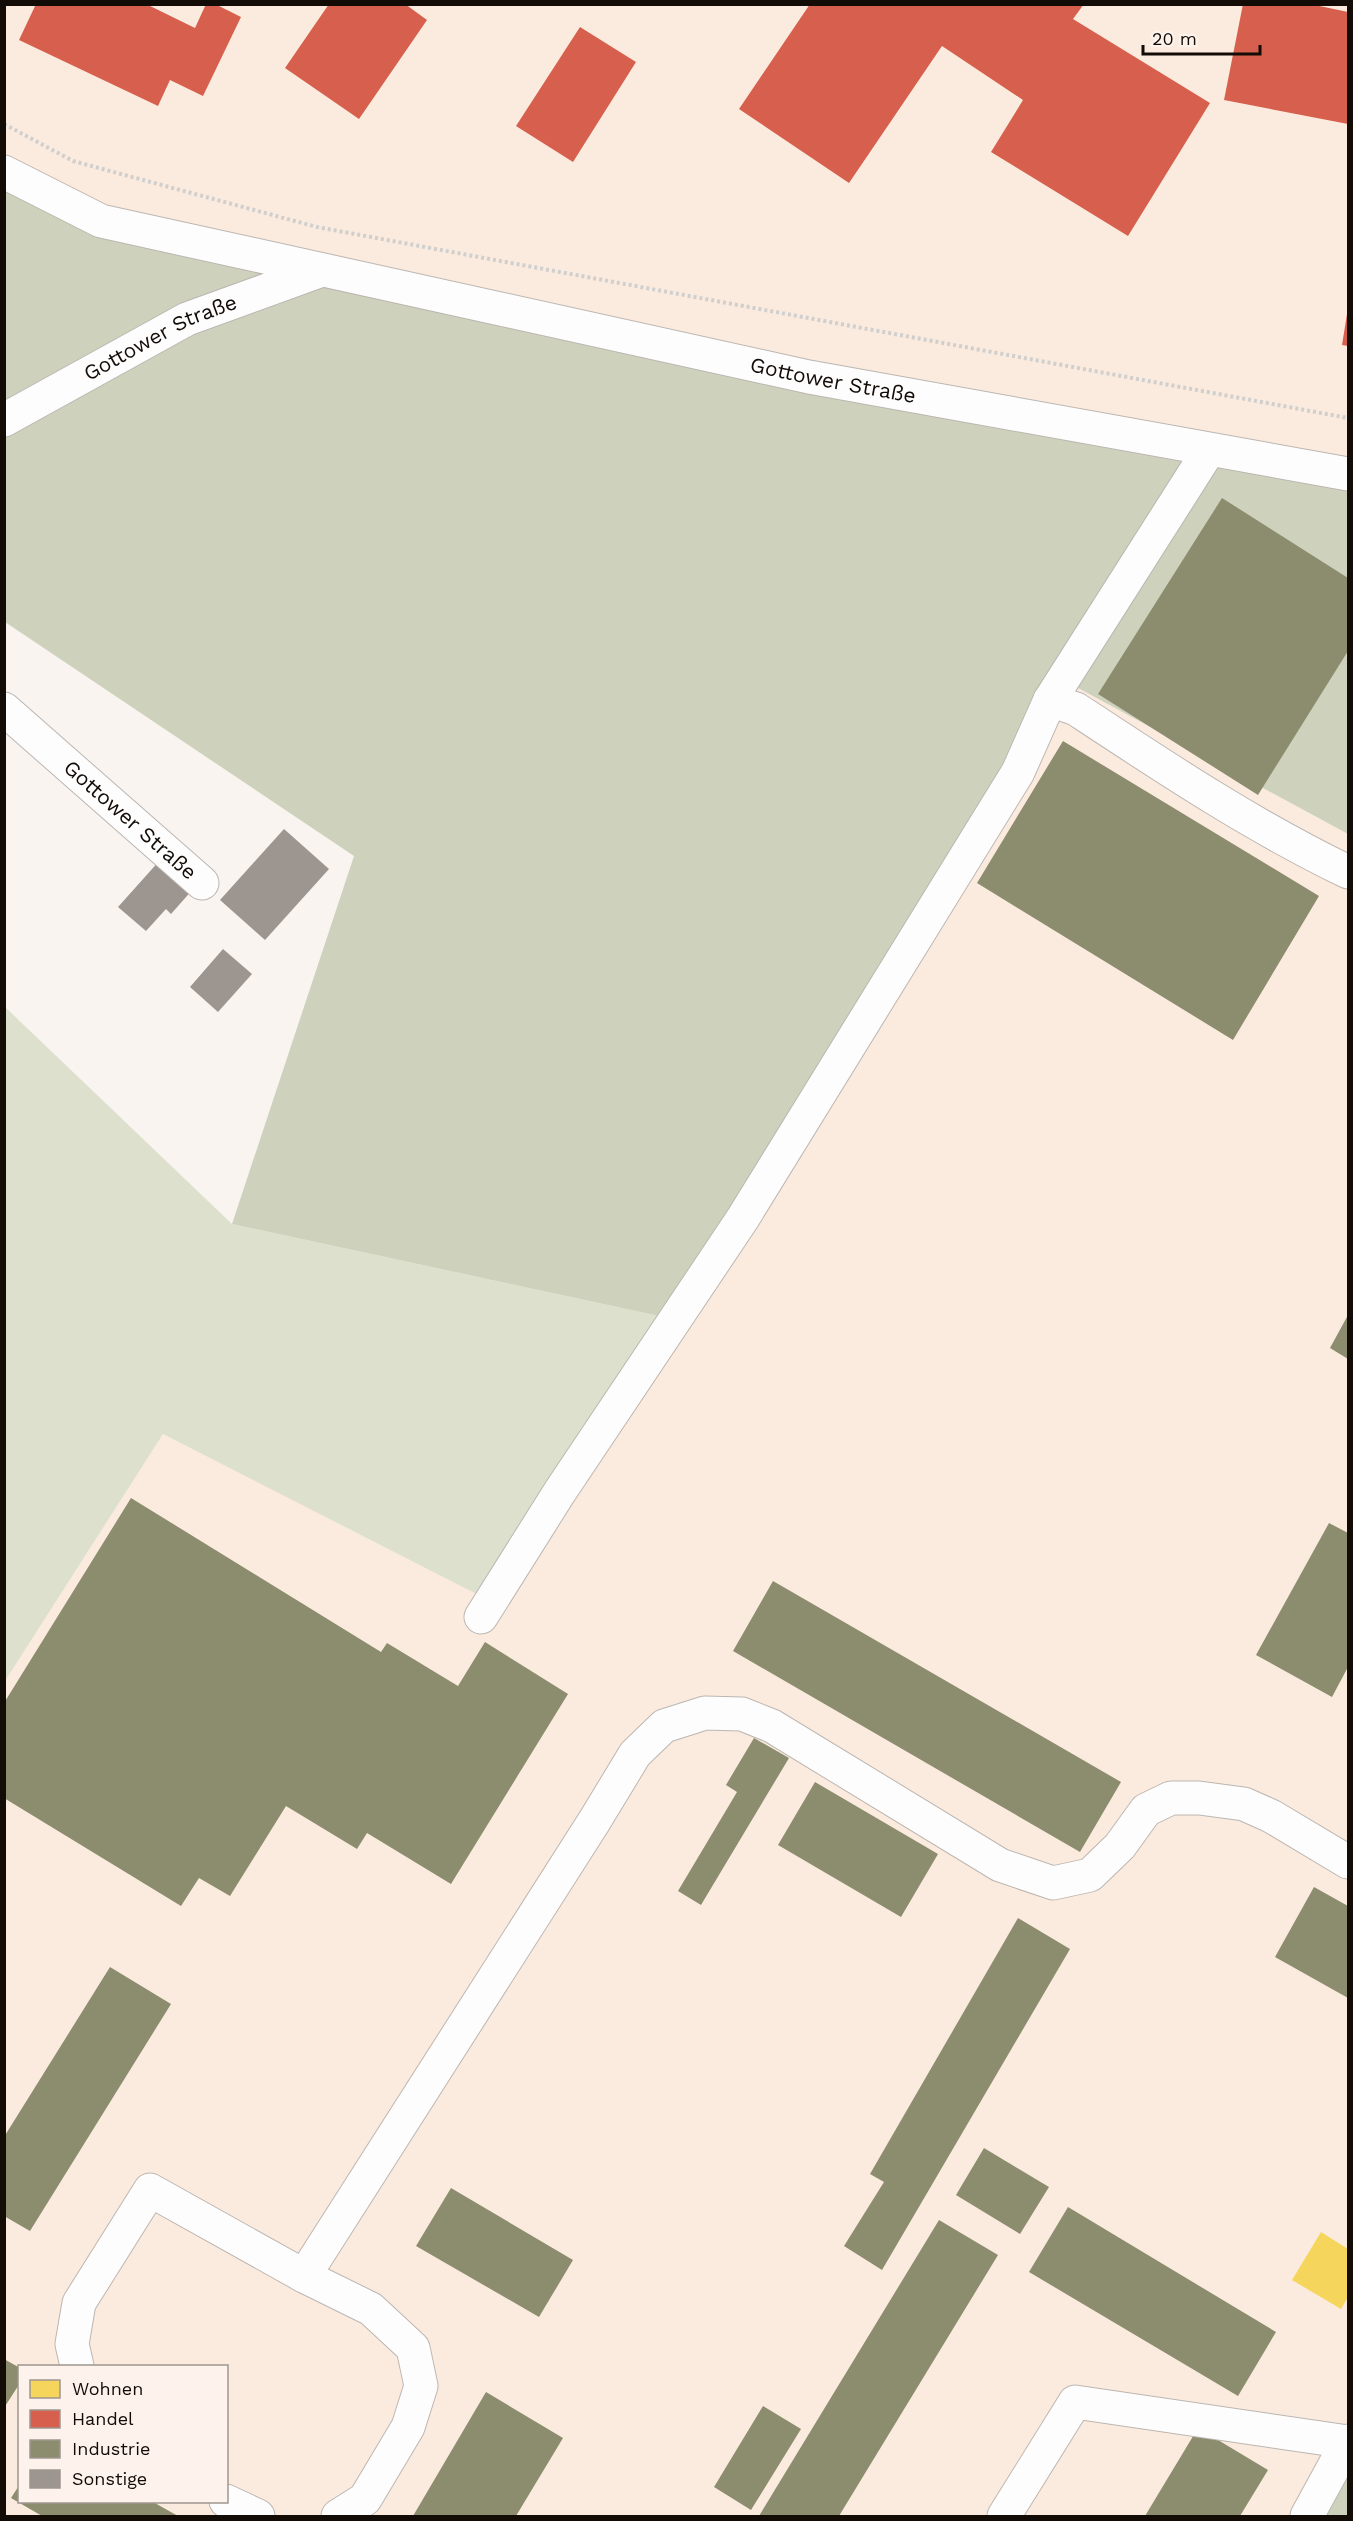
<svg xmlns="http://www.w3.org/2000/svg" width="1353" height="2521" font-family="'Work Sans',sans-serif">
  <style>
    .built { fill: #fbebde; fill-rule: evenodd }
    .green { fill: #dce0cd }
    .forest { fill: #ced2bc }
    .homes { fill: #f6d55c }
    .shops { fill: #d6604d }
    .industry { fill: #8c8c6e }
    .building { fill: #9d958f }
    .lines { fill: none; stroke-linecap: round; stroke-linejoin: round }
    .minor-casing { stroke: #bcb6b1; stroke-width: 35 }
    .path { stroke: #d0cfce; stroke-width: 4; stroke-dasharray: 3 3; stroke-linecap: butt }
    .minor { stroke: #fefdfd; stroke-width: 33 }
    .labels { text-anchor: middle; stroke-width: 6; stroke-linejoin: round; paint-order: stroke }
    .street-label { font-size: 21px; fill: #120b06; stroke: #fdf3ec }
  </style>
  <rect width="100%" height="100%" fill="#f9f4f0"/>
  <path class="built" d="M4 5H1348V474L101 221 5 172Z
    M1067 682 1348 834V2441L1307 2516H5L4 1681 163 1434 502 1606ZM20 2366H226V2502H20Z"/>
  <path class="green" d="M5 1007 232 1224 673 1319 502 1607 163 1434 5 1681Z"/>
  <path class="forest" d="M4 172 101 221 1348 474V834L1067 682 673 1319 232 1224 354 856 5 622Z
    M1348 2440V2516H1306Z"/>
  <path class="homes" d="M1321 2232 1348 2249V2297L1341 2309 1292 2280Z"/>
  <path class="shops" d="M36 4H146L195 28 206 4H215L241 17 203 96 170 80 158 106 19 40Z
    M329 4H405L427 20 359 119 285 68Z
    M810 4H1084L1073 19 1210 103 1128 236 991 152 1023 100 942 46 849 183 739 109Z
    M1243 4H1310L1348 12V124L1224 100Z
    M580 27 636 62 573 162 516 126Z
    M1347 314H1348V346L1342 345Z"/>
  <path class="industry" d="M1222 498 1348 578V651L1258 795 1098 694Z
    M1063 741 1319 896 1233 1040 977 883Z
    M1348 1315V1359L1330 1348Z
    M131 1498 381 1652 387 1643 458 1686 485 1642 568 1694 451 1884 367 1833 357 1849 286 1806 230 1896 199 1878 181 1906 4 1798V1703Z
    M1329 1523 1348 1533V1667L1332 1697 1256 1655Z
    M773 1581 1121 1782 1080 1852 733 1651Z
    M754 1738 789 1758 701 1905 678 1891 737 1792 726 1785Z
    M815 1782 938 1854 901 1917 778 1845Z
    M1314 1887 1348 1906V1998L1275 1957Z
    M1018 1918 1070 1949 882 2270 844 2246 884 2182 870 2174Z
    M110 1967 171 2004 30 2231 4 2216V2137Z
    M984 2148 1049 2187 1020 2234 956 2195Z
    M451 2188 573 2260 539 2317 416 2246Z
    M1068 2207 1276 2332 1238 2396 1029 2272Z
    M939 2220 998 2255 839 2516H759Z
    M4 2359 20 2368V2383L4 2408Z
    M486 2392 563 2438 516 2516H413Z
    M763 2406 801 2429 751 2510 714 2487Z
    M1198 2428 1268 2470 1240 2516H1145Z
    M20 2484V2502H153L178 2516H42L11 2498Z"/>
  <path class="building" d="M284 829 329 869 265 940 220 900Z
    M161 859 194 888 171 914 166 909 146 931 118 907Z
    M223 949 252 974 218 1012 190 987Z"/>
  <g class="lines">
    <g class="minor-casing">
      <g id="minor">
        <path id="s1" d="M4 172 101 221 809 377 1348 474"/>
        <path id="s2" d="M4 420 187 319 322 270"/>
        <path d="M1050 700 1076 709C1167 769 1251 825 1348 872"/>
        <path id="s3" d="M4 709 202 883"/>
        <path d="M481 1617 559 1493 743 1218 1018 772 1050 700 1209 450"/>
        <path d="M304 2276 595 1820 635 1754 664 1726 705 1713 742 1714 772 1726 1000 1865 1053 1883 1090 1875 1120 1846 1146 1810 1171 1798H1199L1244 1804 1271 1816 1348 1862"/>
        <path d="M77 2366 72 2344 79 2303 150 2190 304 2276 371 2309 413 2348 421 2386 408 2427 365 2499 338 2516"/>
        <path d="M226 2501 258 2516"/>
        <path d="M1004 2516 1075 2402 1348 2442"/>
        <path d="M1307 2516 1348 2441"/>
      </g>
    </g>
    <path class="path" d="M4 124 73 161 317 227 1348 418"/>
    <use href="#minor" class="minor"/>
  </g>
  <g class="labels">
    <g class="street-label">
      <text dy="7" stroke="none"><textPath href="#s2" startOffset="177">Gottower Straße</textPath></text>
      <text dy="7" stroke="none"><textPath href="#s1" startOffset="858">Gottower Straße</textPath></text>
      <text dy="7" stroke="none"><textPath href="#s3" startOffset="168">Gottower Straße</textPath></text>
    </g>
  </g>
  <rect width="1353" height="2521" fill="none" stroke="#120b06" stroke-width="12"/>
  <rect x="18" y="2365" width="210" height="138" fill="#fdf3ec" stroke="#9f9690" stroke-width="1.5"/>
  <rect x="30" y="2380" width="30" height="18" fill="#f6d55c" stroke="#9f9690" stroke-width="1.5"/>
  <text x="72" y="2395" font-size="18" fill="#120b06">Wohnen</text>
  <rect x="30" y="2410" width="30" height="18" fill="#d6604d" stroke="#9f9690" stroke-width="1.5"/>
  <text x="72" y="2425" font-size="18" fill="#120b06">Handel</text>
  <rect x="30" y="2440" width="30" height="18" fill="#8c8c6e" stroke="#9f9690" stroke-width="1.5"/>
  <text x="72" y="2455" font-size="18" fill="#120b06">Industrie</text>
  <rect x="30" y="2470" width="30" height="18" fill="#9d958f" stroke="#9f9690" stroke-width="1.5"/>
  <text x="72" y="2485" font-size="18" fill="#120b06">Sonstige</text>
  <path d="M1143 45v9h117v-9" fill="none" stroke="#120b06" stroke-width="3"/>
  <text x="1152" y="45" font-size="18" fill="#120b06" stroke="#fdf3ec" stroke-width="4.5" paint-order="stroke">20 m</text>
</svg>
